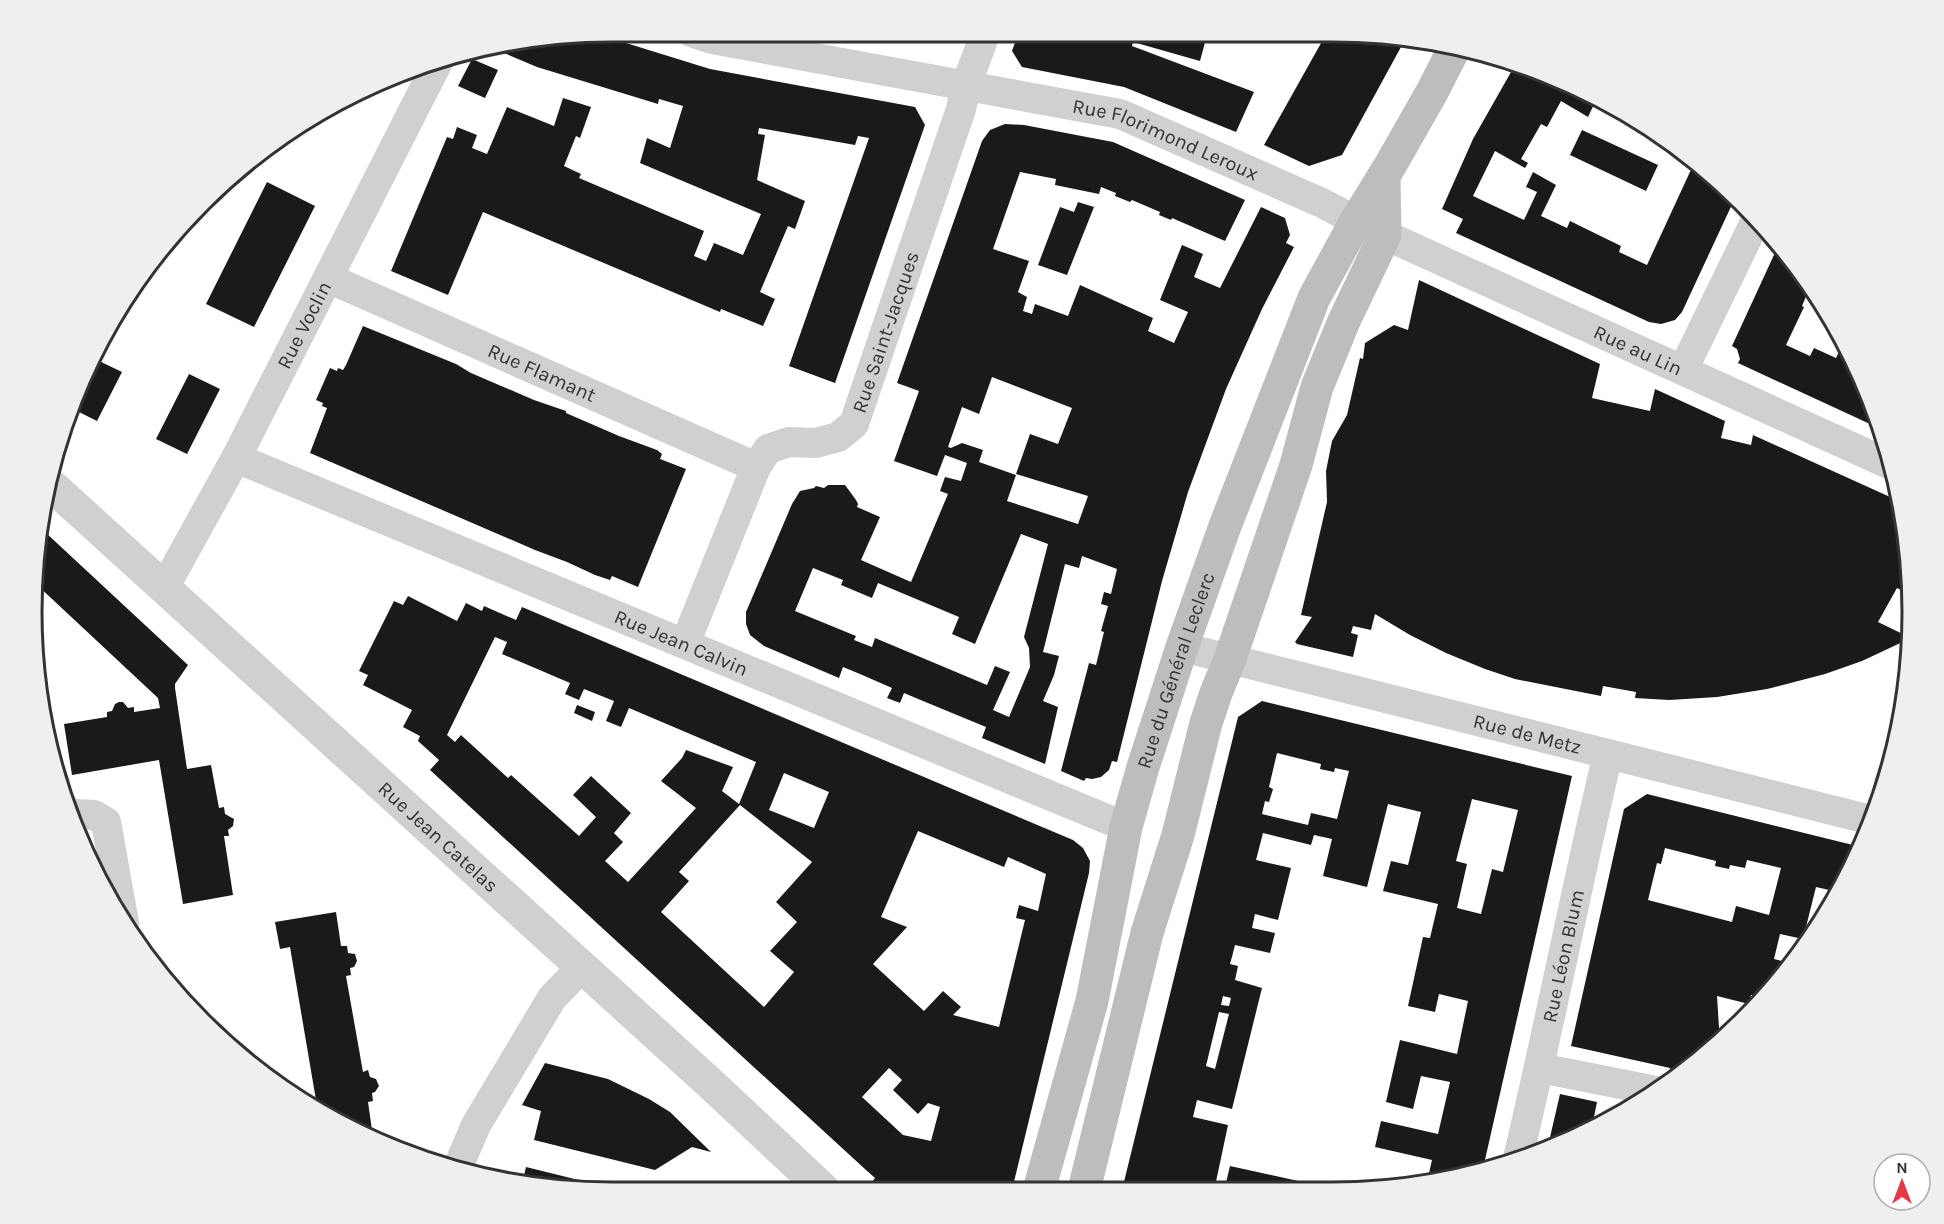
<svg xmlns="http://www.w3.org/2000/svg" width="1944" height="1224" font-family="Karla,sans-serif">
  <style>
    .building { fill: #1a1a1a; fill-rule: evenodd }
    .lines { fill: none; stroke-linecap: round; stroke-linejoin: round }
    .minor { stroke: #d0d0d0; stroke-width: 30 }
    .tertiary { stroke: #d0d0d0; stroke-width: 33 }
    .secondary { stroke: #bdbdbd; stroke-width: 33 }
    .labels { text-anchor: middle; stroke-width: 6; stroke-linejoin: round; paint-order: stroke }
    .street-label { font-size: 20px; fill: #333; stroke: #fff }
    .rim { fill: none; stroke: #333; stroke-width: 3 }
  </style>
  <rect width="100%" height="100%" fill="#fff"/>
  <path class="building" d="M597 34 710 69 915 107 925 125 835 383 789 366 869 138 858 136 855 145 759 128 758 134 765 135 757 180 805 201 795 229 788 226 760 292 775 299 763 326 721 309 720 312 483 212 448 295 391 271 447 137 453 139 457 127 477 135 472 148 487 154 507 107 554 126 563 98 591 107 580 138 576 136 564 166 581 174 579 178 704 231 694 256 706 261 714 243 743 255 761 214 640 163 647 138 670 148 683 106 659 99 658 104 537 67 497 50Z
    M1018 34H1059L1089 41 1090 34 1207 35 1200 61 1133 42 1132 46 1254 92 1236 132 1124 87 1022 67 1012 51Z
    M1325 36H1407L1342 155 1309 166 1264 145Z
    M472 59 498 70 485 98 458 86Z
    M1515 65 1554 76 1565 82 1561 89 1570 94 1574 87 1596 100 1588 117 1561 101 1547 127 1541 124 1521 159 1528 163 1525 168 1495 151 1473 196 1524 220 1537 192 1526 187 1533 172 1556 185 1541 216 1567 228 1570 221 1621 246 1619 252 1647 265 1695 161 1735 198 1682 312 1675 320 1661 324 1649 322 1456 233 1463 219 1442 209 1473 139Z
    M1005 124 1024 125 1113 142 1245 200 1225 241 1172 218 1171 220 1159 215 1160 212 1132 200 1130 202 1115 196 1116 193 1101 187 1099 194 1055 185 1056 179 1020 172 993 249 1029 261 1018 292 1027 297 1023 311 1032 314 1035 304 1068 316 1080 285 1153 318 1148 331 1174 343 1188 312 1160 300 1182 245 1203 254 1194 277 1220 288 1261 207 1285 218 1290 235 1286 243 1294 247 1262 309 1226 389 1188 492 1162 581 1117 762 1112 761 1109 770 1101 777 1092 779 1086 778 1084 781 1061 771 1089 663 1096 665 1104 632 1101 631 1108 606 1101 604 1104 592 1111 594 1117 569 1082 556 1079 568 1065 564 1043 652 1059 656 1054 675 1043 701 1058 707 1045 764 982 738 986 727 923 701 904 693 900 703 887 698 892 688 860 674 843 667 839 678 764 646 750 635 746 624V612L792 504 800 491 814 488 816 486 824 488 828 485H845L856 500 858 504 857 507 880 517 861 560 911 582 948 494 940 491 945 477 961 481 967 463 945 455 937 476 894 461 919 391 897 383 982 141 990 130ZM992 377 1072 408 1058 444 1030 434 1016 474 1088 496 1078 524 1007 501 1016 475 979 462 983 450 962 443 951 448 948 447 962 407 979 414ZM1021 534 1048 544 1024 637 1029 648 1030 667 1009 717 993 710 1010 672 995 666 987 685 875 638 872 647 854 640 856 636 795 611 813 568 843 580 841 585 872 598 878 583 959 617 952 634 975 644Z
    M297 126 287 145 278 140 289 130Z
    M1582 130 1658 165 1646 191 1570 155Z
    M267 182 315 206 254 327 206 304Z
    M1078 202 1094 207 1067 275 1038 265 1060 207 1074 212Z
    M1779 244 1810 287 1802 306 1804 307 1786 345 1810 356 1814 348 1836 358 1844 341 1883 430 1738 363 1740 359 1737 349 1732 346Z
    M1419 280 1600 364 1592 398 1650 411 1655 389 1725 421 1721 438 1751 445 1753 435 1899 501 1908 537 1909 594 1897 588 1878 622 1911 638 1862 661 1825 674 1767 689 1717 697 1669 700 1635 698 1636 692 1603 686 1601 696 1515 679 1485 669 1446 653 1410 635 1375 614 1371 630 1353 626 1351 633 1358 635 1353 657 1297 644 1295 642 1312 617 1301 615 1327 502 1326 471 1332 441 1347 415 1360 358 1363 359 1365 343 1394 325 1408 330Z
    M363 326 456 364 471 373 534 400 566 411V413L619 436 657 450 662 454 660 459 686 469 638 587 612 576 610 580 595 575 567 562 535 550 310 453 327 408 322 406 323 403 316 400 330 368 337 371 338 368 343 370 346 365Z
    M97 360 122 372 97 421 71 408Z
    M189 374 220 389 187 454 156 439Z
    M45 532 188 665 175 684V688L187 769 211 765 219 808 224 807 225 814 234 819 233 826 228 830 229 836H224L233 895 183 904 159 760 72 775 64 724 107 717V712L112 711 115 704 119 702H123L128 708 134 707V712L160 708 158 698 36 584Z
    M408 596 457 621 466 603 482 611 484 606 516 620 522 607 1073 840 1083 848 1090 861 1089 873 1012 1190 876 1189 873 1181 875 1178 866 1170 430 770 439 760 418 741 420 736 403 727 412 710 363 685 368 675 359 671 394 601 403 605ZM495 637 507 642 502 654 570 683 565 694 579 700 584 689 614 701 606 721 621 727 629 708 756 762 739 804 722 791 733 767 686 750 682 758 661 781 696 808 628 882 605 861 623 842 614 833 631 813 591 776 573 795 596 817 579 836 511 775 508 778 461 735 455 742 447 735ZM784 773 829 792 814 828 769 810ZM740 805 812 862 776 902 797 922 770 951 794 972 764 1007 661 912 689 881 679 872ZM918 831 1004 867 1008 857 1046 874 1038 911 1019 905 1016 918 1025 920 999 1027 953 1015 961 1007 943 991 924 1011 873 964 907 927 881 917ZM889 1068 902 1080 893 1090 918 1114 928 1103 940 1107 931 1141 903 1135 862 1097Z
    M1262 701 1572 776 1482 1173 1427 1182 1432 1160 1375 1147 1381 1121 1438 1134 1450 1082 1421 1076 1413 1109 1386 1102 1400 1040 1457 1054 1468 1001 1439 994 1435 1012 1408 1006 1423 937 1430 938 1438 904 1383 891 1391 861 1408 865 1421 812 1388 804 1367 887 1323 876 1332 839 1314 835 1311 845 1263 833 1256 860 1291 868 1278 920 1255 914 1252 928 1275 933 1270 953 1235 945 1233 953 1230 964 1238 966 1235 980 1262 988 1232 1109 1197 1100 1193 1117 1228 1125 1214 1191 1122 1190 1238 717ZM1277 753 1321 764 1320 769 1334 772 1335 768 1349 771 1337 819 1311 813 1308 825 1262 814 1265 801 1269 802 1273 789 1269 787ZM1472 799 1518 810 1503 872 1492 869 1481 914 1457 908 1467 864 1456 861ZM1223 996 1231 998 1229 1006 1221 1005ZM1219 1012 1229 1014 1215 1069 1206 1066Z
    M577 705 595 712 592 721 574 713Z
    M1647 794 1861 847 1852 869 1838 892 1816 887 1803 939 1780 934 1774 959 1793 964 1792 966 1763 997 1751 995 1749 1004 1717 996 1720 1043 1671 1080 1670 1068 1571 1046 1624 809ZM1665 848 1716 861 1715 866 1729 869 1730 865 1745 868 1747 860 1781 868 1769 915 1736 906 1732 922 1648 900 1657 863 1661 864Z
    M336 912 341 946H347L348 953 355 954 357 961 354 967 350 968 351 975 346 976 363 1072 368 1070 370 1077 376 1079 379 1086 375 1092 372 1093 373 1101 368 1102 373 1137H370L317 1106 290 947 280 949 275 922Z
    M545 1063 608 1079 649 1099 670 1112 711 1152 692 1147 655 1170 534 1140 541 1111 522 1105Z
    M1560 1094 1597 1102 1592 1127 1548 1146Z
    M1230 1166 1339 1190V1191H1224Z
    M526 1167 607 1187V1188H537L522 1184Z"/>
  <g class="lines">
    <g class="minor">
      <path id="s1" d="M691 32 712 39 1120 114 1322 203 1356 221"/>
      <path id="s2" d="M1385 235 1891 465"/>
      <path id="s3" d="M328 278 756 467"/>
      <path d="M1683 370 1757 218"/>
      <path id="s4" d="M236 458 1126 827"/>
      <path id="s5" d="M164 588 236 458 439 60"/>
      <path id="s6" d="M685 644 756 467 768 449 789 442 816 443 838 437 854 424 961 109 966 86 985 34"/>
      <path id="s7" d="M1182 647 1871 820"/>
      <path d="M75 814 94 815 106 822 124 923"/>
      <path d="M1540 1068 1656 1091"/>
      <path id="s8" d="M1518 1158C1550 1024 1576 888 1608 754"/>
      <path d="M458 1167 476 1125 552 998 582 967"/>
    </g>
    <path class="tertiary" id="s9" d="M52 486 712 1085 823 1189"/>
    <g class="secondary">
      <path id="s10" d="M1039 1190 1092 1001 1126 827 1143 767 1182 647 1225 526 1314 298 1356 221 1391 164 1432 92 1454 49"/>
      <path d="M1084 1190 1147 933 1178 835 1206 723 1216 693 1230 659 1296 465 1317 387 1344 321 1385 235 1384 176"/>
    </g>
  </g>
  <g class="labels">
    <g class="street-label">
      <text dy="7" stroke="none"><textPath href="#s1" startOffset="488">Rue Florimond Leroux</textPath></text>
      <text dy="7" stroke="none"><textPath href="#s5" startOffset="298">Rue Voclin</textPath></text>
      <text dy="7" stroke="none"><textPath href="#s6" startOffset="402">Rue Saint-Jacques</textPath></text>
      <text dy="7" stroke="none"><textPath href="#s2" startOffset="278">Rue au Lin</textPath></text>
      <text dy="7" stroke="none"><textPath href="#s3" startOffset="234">Rue Flamant</textPath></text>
      <text dy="7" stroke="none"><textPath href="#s4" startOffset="482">Rue Jean Calvin</textPath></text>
      <text dy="7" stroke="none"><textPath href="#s10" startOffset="538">Rue du Général Leclerc</textPath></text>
      <text dy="7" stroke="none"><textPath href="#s7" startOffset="356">Rue de Metz</textPath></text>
      <text dy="7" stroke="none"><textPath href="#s9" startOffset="522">Rue Jean Catelas</textPath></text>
      <text dy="7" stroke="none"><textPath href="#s8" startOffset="207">Rue Léon Blum</textPath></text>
    </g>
  </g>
  <path d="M0 0H1944V1224H0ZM612 42H1332A570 570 0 0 1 1902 612V612A570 570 0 0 1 1332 1182H612A570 570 0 0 1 42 612V612A570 570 0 0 1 612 42Z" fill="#efefef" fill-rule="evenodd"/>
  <path class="rim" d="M612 42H1332A570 570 0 0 1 1902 612V612A570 570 0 0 1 1332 1182H612A570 570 0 0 1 42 612V612A570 570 0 0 1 612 42Z"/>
  <g transform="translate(1902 1182)"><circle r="28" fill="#ffffff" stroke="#adadad" stroke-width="1.5"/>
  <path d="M0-4.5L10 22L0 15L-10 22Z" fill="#e63946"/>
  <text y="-9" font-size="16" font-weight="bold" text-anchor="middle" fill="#333333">N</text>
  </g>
</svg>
